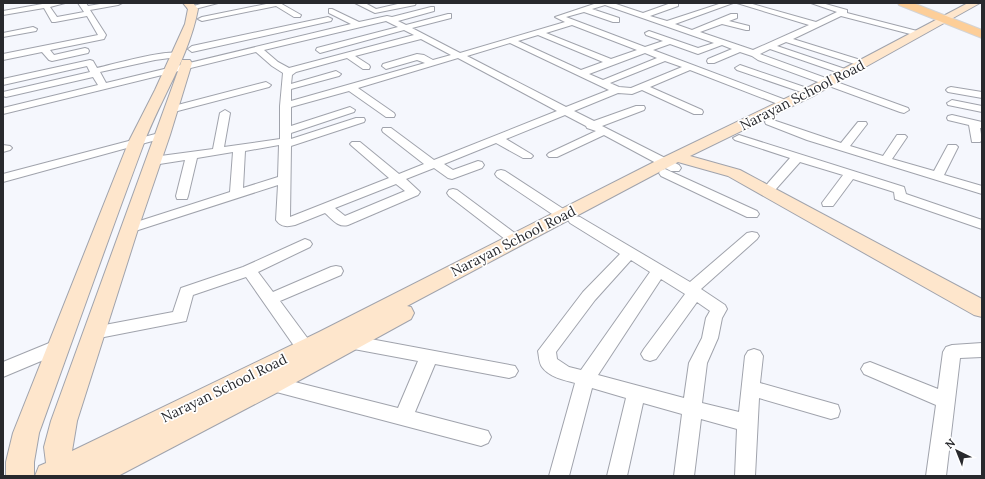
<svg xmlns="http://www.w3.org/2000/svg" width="985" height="479" font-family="Lora,serif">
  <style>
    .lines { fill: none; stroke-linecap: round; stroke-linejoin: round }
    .street-casing { stroke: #a0a3ac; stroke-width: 2 }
    .secondary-casing { stroke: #a0a3ac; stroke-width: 2 }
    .primary-casing { stroke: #d4d4d5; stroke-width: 2 }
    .street { fill: #fff; fill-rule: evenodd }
    .secondary { fill: #fee6cc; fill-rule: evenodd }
    .primary { fill: #fdce98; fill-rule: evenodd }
    .labels { text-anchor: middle; stroke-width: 3.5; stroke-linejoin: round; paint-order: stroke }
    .street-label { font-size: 14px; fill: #28292d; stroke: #fff }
  </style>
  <rect width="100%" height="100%" fill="#f5f7fd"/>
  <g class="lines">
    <g class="street-casing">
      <path id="street" d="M48 3H65L50 7 57 17 84 12 78 3H86L88 6 106 3H122L118 5 90 10 106 35 104 39 50 50 54 55 85 48 88 49 89 51 88 53 52 61 49 60 42 52 3 60V54L98 35 87 16 55 22H52L44 8 3 15V11Z
        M204 3H218L191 10 187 8Z
        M271 3H280L301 15 300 17H294L276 6 202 21 198 19 202 17Z
        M355 3H365L376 9 402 3H416L415 5 375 13Z
        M597 3H613L643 13 671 3H678V6L650 16 667 21 722 3H733L675 24 692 30 731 14H737V18L729 21 749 26V30H746L722 24 700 32 753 50 809 25 737 3H749L816 22 837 12 811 3H822L847 10V13L921 32 922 34 918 36 841 16 793 39 867 62 868 64 864 67 786 42 777 46 851 71 853 73 848 76 770 49 760 54 908 108 909 110 904 113 900 112 758 60 752 56 740 52 714 63H708L707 61 708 59 732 49 722 45 698 54 670 44 653 50 791 102 792 104 791 106H783L690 70 650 87 702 110 703 112 702 114H694L642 90 632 94 618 93 574 111 594 121 636 106H644L645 108 644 110 602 126 679 165 681 168 679 171H671L604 135 557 157H549L547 155 549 153 596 131 587 128 586 126 565 115 506 139 531 154 533 156 531 158H523L496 143 444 164 453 170 478 161 482 162 484 165 482 168 452 179 448 178 434 168 406 179 420 192 418 195 348 225C338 228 332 219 325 213L295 225C287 227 281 227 276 220L278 185 129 233 124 232 122 229 124 226 230 192 233 152 197 158 188 196 187 199H177L176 196 185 160 153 165 149 163 147 161 149 159 153 157 213 149 220 113 225 110 230 113 224 147 280 139V106L283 73 272 66 256 52 3 114V108L98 85 93 77 6 97 3 96V92L90 72 87 66 3 85V79L90 60 93 61 97 68C110 65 174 47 181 54L177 57 155 60 100 72 106 83 351 24 329 13V9H332L359 22 387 16 392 17 431 7H434V11L398 21 406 25 448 14H451V18L412 28 460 53 565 22 555 17ZM605 5 714 43 698 48 649 31 645 33 646 35 663 41 645 47 566 17 584 12 613 22H619V18L592 9ZM386 21 398 27 317 48 316 50 320 53 404 30 414 35 289 68 278 62 264 50ZM572 25 637 50 611 59 546 33ZM538 35 603 62 581 70 518 41ZM421 39 451 55 433 60 424 55 417 54 383 64 382 66 386 69 417 60 425 63 291 101V89L339 76 341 74 336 71 291 84 292 75 296 72 347 58 363 69H369L370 67 369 65 355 56ZM510 43 609 90 566 107 467 56ZM645 53 657 58 603 80 589 74ZM458 58 557 111 434 160 391 128H383L382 130 383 132 424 164 399 174 360 142H352L350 144 352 146 389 178 290 217 291 146 364 122 365 120 364 118H356L291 139V133L354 112 355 110 350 107 291 126V107L349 91 386 117H394L395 115 394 113 358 88ZM665 61 682 67 631 88 619 87 610 83ZM279 145 278 177 243 188 245 151ZM396 184 405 191 345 216 335 208Z
        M328 17 332 19 331 21 192 52 188 49 192 46Z
        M33 27 37 29 36 31 3 37V33Z
        M740 65 813 90 815 92 813 94H807L737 70 735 68Z
        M266 82 271 85 269 87 170 113 165 110 166 108Z
        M951 87 982 92V98L948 92 946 90 948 88Z
        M952 100 982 106V112L948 105 947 103Z
        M952 115 982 122V128H980L982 140 980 142H972L969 125 948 120 947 118 948 116Z
        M770 119 841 143 858 122H866L867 124 850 146 883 156 897 135H905L907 137 892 159 934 171 948 145H956L958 147 944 175 982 186V194L807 140 766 124 765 122 766 120Z
        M163 132 168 135 167 137 3 182V174Z
        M739 135 904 187 906 194 982 220V229L895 199 894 192 853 179 833 206H823L822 203 843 175 800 162 776 189H768L766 186 768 183 790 158 735 140 733 138Z
        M3 145 10 146 12 148 10 150 3 152Z
        M665 169 757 211 759 214 757 217H747L661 176 659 173 661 170Z
        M501 170 505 171 568 212 570 215 568 218H558L497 177 495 174 497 171Z
        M453 189 457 190 520 237 522 240 520 243 515 245 510 243 449 196 447 193 449 190Z
        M575 216 580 217 690 282 747 233 752 232 757 233 759 236 757 239 701 289 725 305 727 309 722 318 718 338 707 363 702 403 739 412 745 356 748 351 754 349 760 351 763 356 760 383 838 405 840 411 838 417 831 419 759 398 755 476H735L737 429 701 419 694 476H674L682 414 643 403 627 476H607L626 398 592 388 569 476H549L575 383C564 380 549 377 542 367 539 363 539 356 538 351L583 292 620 254 570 223 568 220 570 217ZM631 260 650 272 581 370 569 367 557 359 556 352 595 300ZM661 279 685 294 644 349 641 354 644 359 650 361 656 359 697 302 710 311 706 318 702 338 689 363 684 398 598 375Z
        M305 239 310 241 312 244 310 247 258 272 273 292 331 267 336 266 341 267 343 271 341 275 280 301 311 343 314 348 311 353 305 355 299 353 246 277 193 295 186 321 94 339 88 338 86 333 88 328 94 327 173 312 181 288 243 267Z
        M349 335 515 366 518 371 515 376 509 378 435 364 415 412 488 431 491 437 488 443 481 446 265 389 262 384 265 379 271 376 398 408 418 361 343 347 341 342 343 337Z
        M59 339 65 341 68 346 65 351 3 377V362Z
        M982 343V357L960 358 946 476H926L936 405 864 374 861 369 864 364 870 362 938 389 943 352 946 347 952 345Z"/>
    </g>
    <g class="secondary-casing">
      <path id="secondary" d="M183 3H193L198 9C189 57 161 98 144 143 108 239 74 336 39 433L34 462V476H6V462L13 433 129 141 155 90 185 24 188 9Z
        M968 3H980L815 95 690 156 740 170 982 299V317L974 315 728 176 678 162 407 306 411 307 414 313 411 319 280 391 118 476H35L39 466 46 463 44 447 51 421 182 60H190L192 63 170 135 138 229 77 421 72 451 319 332 658 160 805 89Z"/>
    </g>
    <g class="primary-casing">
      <path id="primary" d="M898 3H913L982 30V38L899 5Z"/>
    </g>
    <use href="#street" class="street"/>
    <use href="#secondary" class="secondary"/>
    <use href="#primary" class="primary"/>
  </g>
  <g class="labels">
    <g class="street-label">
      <text transform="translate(802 95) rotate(-27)" y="5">Narayan School Road</text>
      <text transform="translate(513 241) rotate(-27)" y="5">Narayan School Road</text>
      <text transform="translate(224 388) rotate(-26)" y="5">Narayan School Road</text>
    </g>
  </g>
  <rect width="985" height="479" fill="none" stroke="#28292d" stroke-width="8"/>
  <g transform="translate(957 451) rotate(317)" stroke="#ffffff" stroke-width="3" paint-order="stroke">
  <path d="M0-3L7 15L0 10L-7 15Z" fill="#28292d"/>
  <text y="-6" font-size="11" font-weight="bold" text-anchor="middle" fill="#28292d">N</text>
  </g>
</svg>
